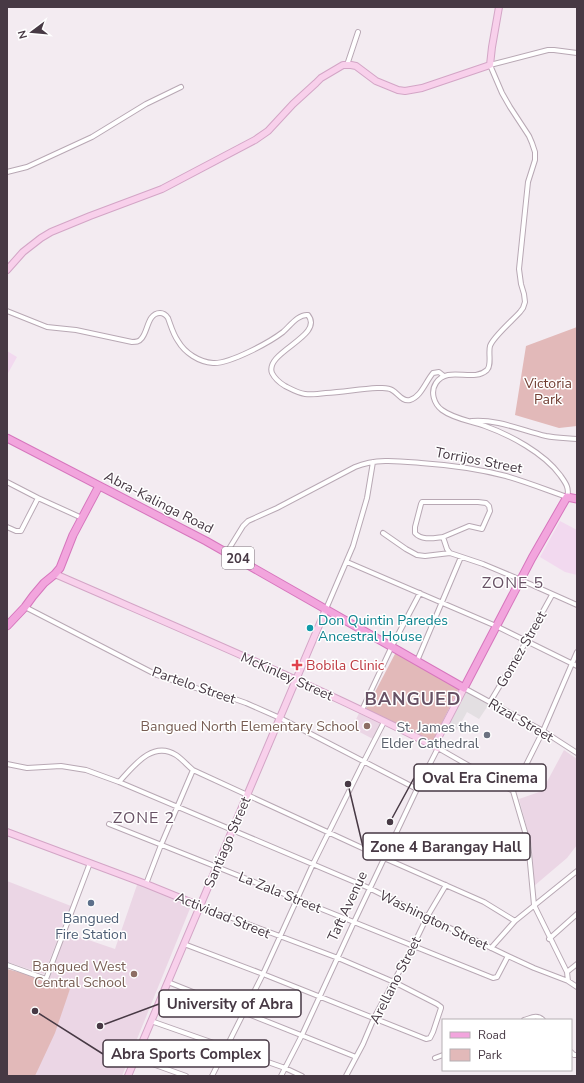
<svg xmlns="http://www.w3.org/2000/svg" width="584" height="1083" font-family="'Nunito Sans',sans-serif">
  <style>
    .commercial { fill: #f2d9ef }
    .education { fill: #ebd6e5 }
    .green { fill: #e2b9b9 }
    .parking { fill: #e3dfe2 }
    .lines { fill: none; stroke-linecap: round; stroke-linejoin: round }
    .street-casing { stroke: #b8a8b4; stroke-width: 6 }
    .secondary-casing { stroke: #d3a5c6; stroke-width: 8 }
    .primary-casing { stroke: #d676bd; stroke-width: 9 }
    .street { stroke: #fff; stroke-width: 4 }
    .secondary { stroke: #f8d0eb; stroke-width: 6 }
    .primary { stroke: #f2a5dd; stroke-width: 7 }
    .culture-dot { fill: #0f9aa8; stroke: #fff; stroke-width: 1.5 }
    .health-dot { fill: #e0444e; stroke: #fff; stroke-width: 1.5 }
    .education-dot { fill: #8d6e63; stroke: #fff; stroke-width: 1.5 }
    .worship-dot { fill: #6b7280; stroke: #fff; stroke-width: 1.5 }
    .service-dot { fill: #5c6f8a; stroke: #fff; stroke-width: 1.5 }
    .labels { text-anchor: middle; stroke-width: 3; stroke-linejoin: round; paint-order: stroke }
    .shield { fill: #fff; stroke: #7e747c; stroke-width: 1 }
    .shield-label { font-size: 13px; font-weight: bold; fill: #473944 }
    .park-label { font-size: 14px; fill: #723f33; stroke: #fff }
    .street-label { font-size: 14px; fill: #473944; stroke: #fff }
    .culture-label { font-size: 14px; fill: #0d838f; stroke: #fff; text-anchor: start }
    .health-label { font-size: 14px; fill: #be3a42; stroke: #fff; text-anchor: start }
    .education-label { font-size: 14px; fill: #785e54; stroke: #fff; text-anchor: end }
    .worship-label { font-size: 14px; fill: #5b616d; stroke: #fff; text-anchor: end }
    .service-label { font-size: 14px; fill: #4e5e75; stroke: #fff }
    .quarter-label { font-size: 16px; letter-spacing: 1px; fill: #685265; stroke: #fff }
    .district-label { font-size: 18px; font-weight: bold; letter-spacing: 1px; fill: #685265; stroke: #fff }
    .leader { fill: none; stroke: #473944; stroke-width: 1.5 }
    .callout-dot { fill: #473944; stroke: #fff; stroke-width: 1.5 }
    .callout { fill: #fff; stroke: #473944; stroke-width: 1.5 }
    .callout-label { font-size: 15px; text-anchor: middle; font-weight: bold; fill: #473944 }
  </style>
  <rect width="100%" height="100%" fill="#f3ebf1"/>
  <path class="commercial" d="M7 351 17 357 7 375Z
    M560 521 577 530V575L565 572 540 557Z"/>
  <path class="education" d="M359 713 381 724 373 739 352 728Z
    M564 750 577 759V845L567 858 534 886 532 847 519 799 542 791Z
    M7 881 71 906 44 974 7 962Z
    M138 882 191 906 122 1076H35L70 989 49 980 65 932 115 949Z"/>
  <path class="green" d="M577 327V426L559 428 515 415 526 346Z
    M396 652 459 688 432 743 365 711Z
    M7 969 49 980 70 989 55 1033 35 1076H7Z"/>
  <path class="parking" d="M466 692 489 704 479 719 467 712 457 730 449 725Z"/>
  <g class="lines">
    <g class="street-casing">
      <path id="street" d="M347 65 358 32
        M7 172 27 167 92 137 146 104 181 87
        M7 311 47 327 76 330 132 342C136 342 139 342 141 339 148 333 147 313 160 313 164 313 166 315 168 318 171 326 173 334 178 341 185 353 199 362 213 363 230 364 270 342 283 332 290 326 298 314 308 315 325 336 264 352 272 373 275 379 280 383 285 386 291 389 298 393 305 394 312 395 319 394 326 393 343 392 360 389 377 388 383 388 388 387 392 390 398 393 402 402 410 400 421 397 426 381 433 373L439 372 444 376
        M472 421C497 419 521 430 546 436 556 438 567 438 577 439
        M7 482 38 498 82 518
        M7 527 16 531H21L38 498
        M383 533 406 549 417 555 425 556 450 553 483 564 521 580 577 605
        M443 537 469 526 482 529 490 511 489 506 486 503 478 502H422L421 504 415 527V533C422 541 434 538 443 537L447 549 450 553
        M227 552 243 526 248 521 277 508 355 467C376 458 399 461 421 463 450 465 479 469 506 476 527 482 547 490 567 497 570 488 565 482 560 475 544 453 510 435 485 426 471 421 454 419 442 410 434 404 430 392 436 383 448 365 473 383 487 370 492 365 488 353 490 346 493 337 513 320 520 312L523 308 525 302 524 294 521 284 519 269 528 182 535 160V152L532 143 529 136 510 107 502 93 490 65 548 50H554L577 53
        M347 562 496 626 577 666
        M25 607 157 675 208 692 229 697 246 703 280 718 417 789
        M326 609 353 546 367 498 373 462
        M417 661 461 557
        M464 688 543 731 577 753
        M490 702 526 642 552 595
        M362 710 392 646 420 593
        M7 764 27 768 61 766 86 770 119 782 369 888 427 917 508 956 534 968 568 981 577 987
        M119 782C133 767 152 740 176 755 182 759 187 765 193 770L384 858 484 902 515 921
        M501 783H512L518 777
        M513 791 528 842 534 905 567 972 568 981
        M513 791 543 731 577 652
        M109 824 217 867 493 978 497 977 508 956
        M146 884 161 845 193 770
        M549 939 577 914
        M184 944 263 974 426 1039 430 1038 433 1032 441 1008V1007L437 1004 394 982 338 958 200 906
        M491 948 515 921 577 871
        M7 965 46 979 90 863
        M567 972 577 964
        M168 982 356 1057
        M524 1020C531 1018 537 1014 543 1020
        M151 1021 285 1068 302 1076
        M571 1052 574 1055H577
        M136 1058 186 1076
        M435 1058 443 1055
        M212 1076 263 974 313 864 364 761 384 722
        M281 1076 302 1035 354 922 417 789 438 748 513 791
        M346 1076 363 1044 374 1018 413 946 427 917 446 885"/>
    </g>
    <g class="secondary-casing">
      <path id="secondary" d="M7 270 23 252 41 238 51 232 90 216 162 189 255 140 268 131 293 104 316 83 321 78 343 65H351L356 66 376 81 398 90 405 91 422 88 490 65 492 47 499 7
        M55 574C183 630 313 684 438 748
        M434 746 464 688
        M7 832 146 884 200 906
        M128 1076 326 609"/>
    </g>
    <g class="primary-casing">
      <path id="primary" d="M7 438 206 541 464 688 532 558 567 497 577 499
        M7 626 25 607 33 596 44 583 55 574 60 568 73 535 99 486"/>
    </g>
    <use href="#street" class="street"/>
    <use href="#secondary" class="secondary"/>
    <use href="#primary" class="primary"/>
  </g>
  <circle class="culture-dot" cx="310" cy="628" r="4"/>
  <path class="health-dot" d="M295 659h4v4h4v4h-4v4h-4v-4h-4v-4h4z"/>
  <g class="education-dot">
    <circle cx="367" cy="726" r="4"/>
    <circle cx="134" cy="974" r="4"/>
  </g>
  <circle class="worship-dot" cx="487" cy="735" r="4"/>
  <circle class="service-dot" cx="91" cy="903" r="4"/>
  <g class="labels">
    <rect class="shield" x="222" y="547" width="32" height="22" rx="3"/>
    <g class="shield-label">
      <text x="238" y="563">204</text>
    </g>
    <g class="park-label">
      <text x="548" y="388">Victoria<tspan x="548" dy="16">Park</tspan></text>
    </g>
    <g class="street-label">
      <text transform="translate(479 460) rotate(11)" y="5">Torrijos Street</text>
      <text transform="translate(159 502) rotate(27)" y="5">Abra-Kalinga Road</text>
      <text transform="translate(521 649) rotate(-60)" y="5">Gomez Street</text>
      <text transform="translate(287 676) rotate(24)" y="5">McKinley Street</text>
      <text transform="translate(194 685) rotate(19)" y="5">Partelo Street</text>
      <text transform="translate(521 720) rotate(30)" y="5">Rizal Street</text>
      <text transform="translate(227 842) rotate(-67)" y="5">Santiago Street</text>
      <text transform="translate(280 892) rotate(22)" y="5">La Zala Street</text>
      <text transform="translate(347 906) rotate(-65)" y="5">Taft Avenue</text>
      <text transform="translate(223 915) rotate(22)" y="5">Actividad Street</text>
      <text transform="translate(434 920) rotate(26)" y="5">Washington Street</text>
      <text transform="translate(395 980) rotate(-63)" y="5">Arellano Street</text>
    </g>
    <g class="culture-label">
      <text x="318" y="625">Don Quintin Paredes<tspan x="318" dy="16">Ancestral House</tspan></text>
    </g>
    <g class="health-label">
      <text x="306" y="670">Bobila Clinic</text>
    </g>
    <g class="education-label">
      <text x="359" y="731">Bangued North Elementary School</text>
      <text x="126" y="971">Bangued West<tspan x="126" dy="16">Central School</tspan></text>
    </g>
    <g class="worship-label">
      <text x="479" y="732">St. James the<tspan x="479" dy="16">Elder Cathedral</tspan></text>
    </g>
    <g class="service-label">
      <text x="91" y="923">Bangued<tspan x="91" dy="16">Fire Station</tspan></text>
    </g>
    <g class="quarter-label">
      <text x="513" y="588">ZONE 5</text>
      <text x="144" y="823">ZONE 2</text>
    </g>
    <g class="district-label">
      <text x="413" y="705">BANGUED</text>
    </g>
  </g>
  <path class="leader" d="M390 822L414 778M348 784L363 847M100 1026L159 1004M35 1011L103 1054"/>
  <g class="callout-dot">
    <circle cx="390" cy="822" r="4"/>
    <circle cx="348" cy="784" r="4"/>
    <circle cx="100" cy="1026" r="4"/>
    <circle cx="35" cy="1011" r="4"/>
  </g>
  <g class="callout">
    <rect x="414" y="764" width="132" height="27" rx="4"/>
    <rect x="363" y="833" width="167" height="27" rx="4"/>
    <rect x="159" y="990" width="142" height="27" rx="4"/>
    <rect x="103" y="1040" width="166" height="27" rx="4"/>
  </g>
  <g class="callout-label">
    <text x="480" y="783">Oval Era Cinema</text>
    <text x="446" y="852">Zone 4 Barangay Hall</text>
    <text x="230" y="1009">University of Abra</text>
    <text x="186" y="1059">Abra Sports Complex</text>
  </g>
  <rect width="584" height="1083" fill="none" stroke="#473944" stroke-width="16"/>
  <rect x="442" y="1019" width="130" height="52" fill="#ffffff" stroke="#b5b0b4"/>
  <rect x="450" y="1032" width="20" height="6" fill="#f2a5dd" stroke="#b5b0b4"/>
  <text x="478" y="1039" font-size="12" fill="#473944">Road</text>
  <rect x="450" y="1049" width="20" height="12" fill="#e2b9b9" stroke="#b5b0b4"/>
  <text x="478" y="1059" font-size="12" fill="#473944">Park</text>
  <g transform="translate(32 32) rotate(254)" stroke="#ffffff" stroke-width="3" paint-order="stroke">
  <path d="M0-3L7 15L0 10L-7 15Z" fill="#473944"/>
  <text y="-6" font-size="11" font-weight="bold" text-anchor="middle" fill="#473944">N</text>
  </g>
</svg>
